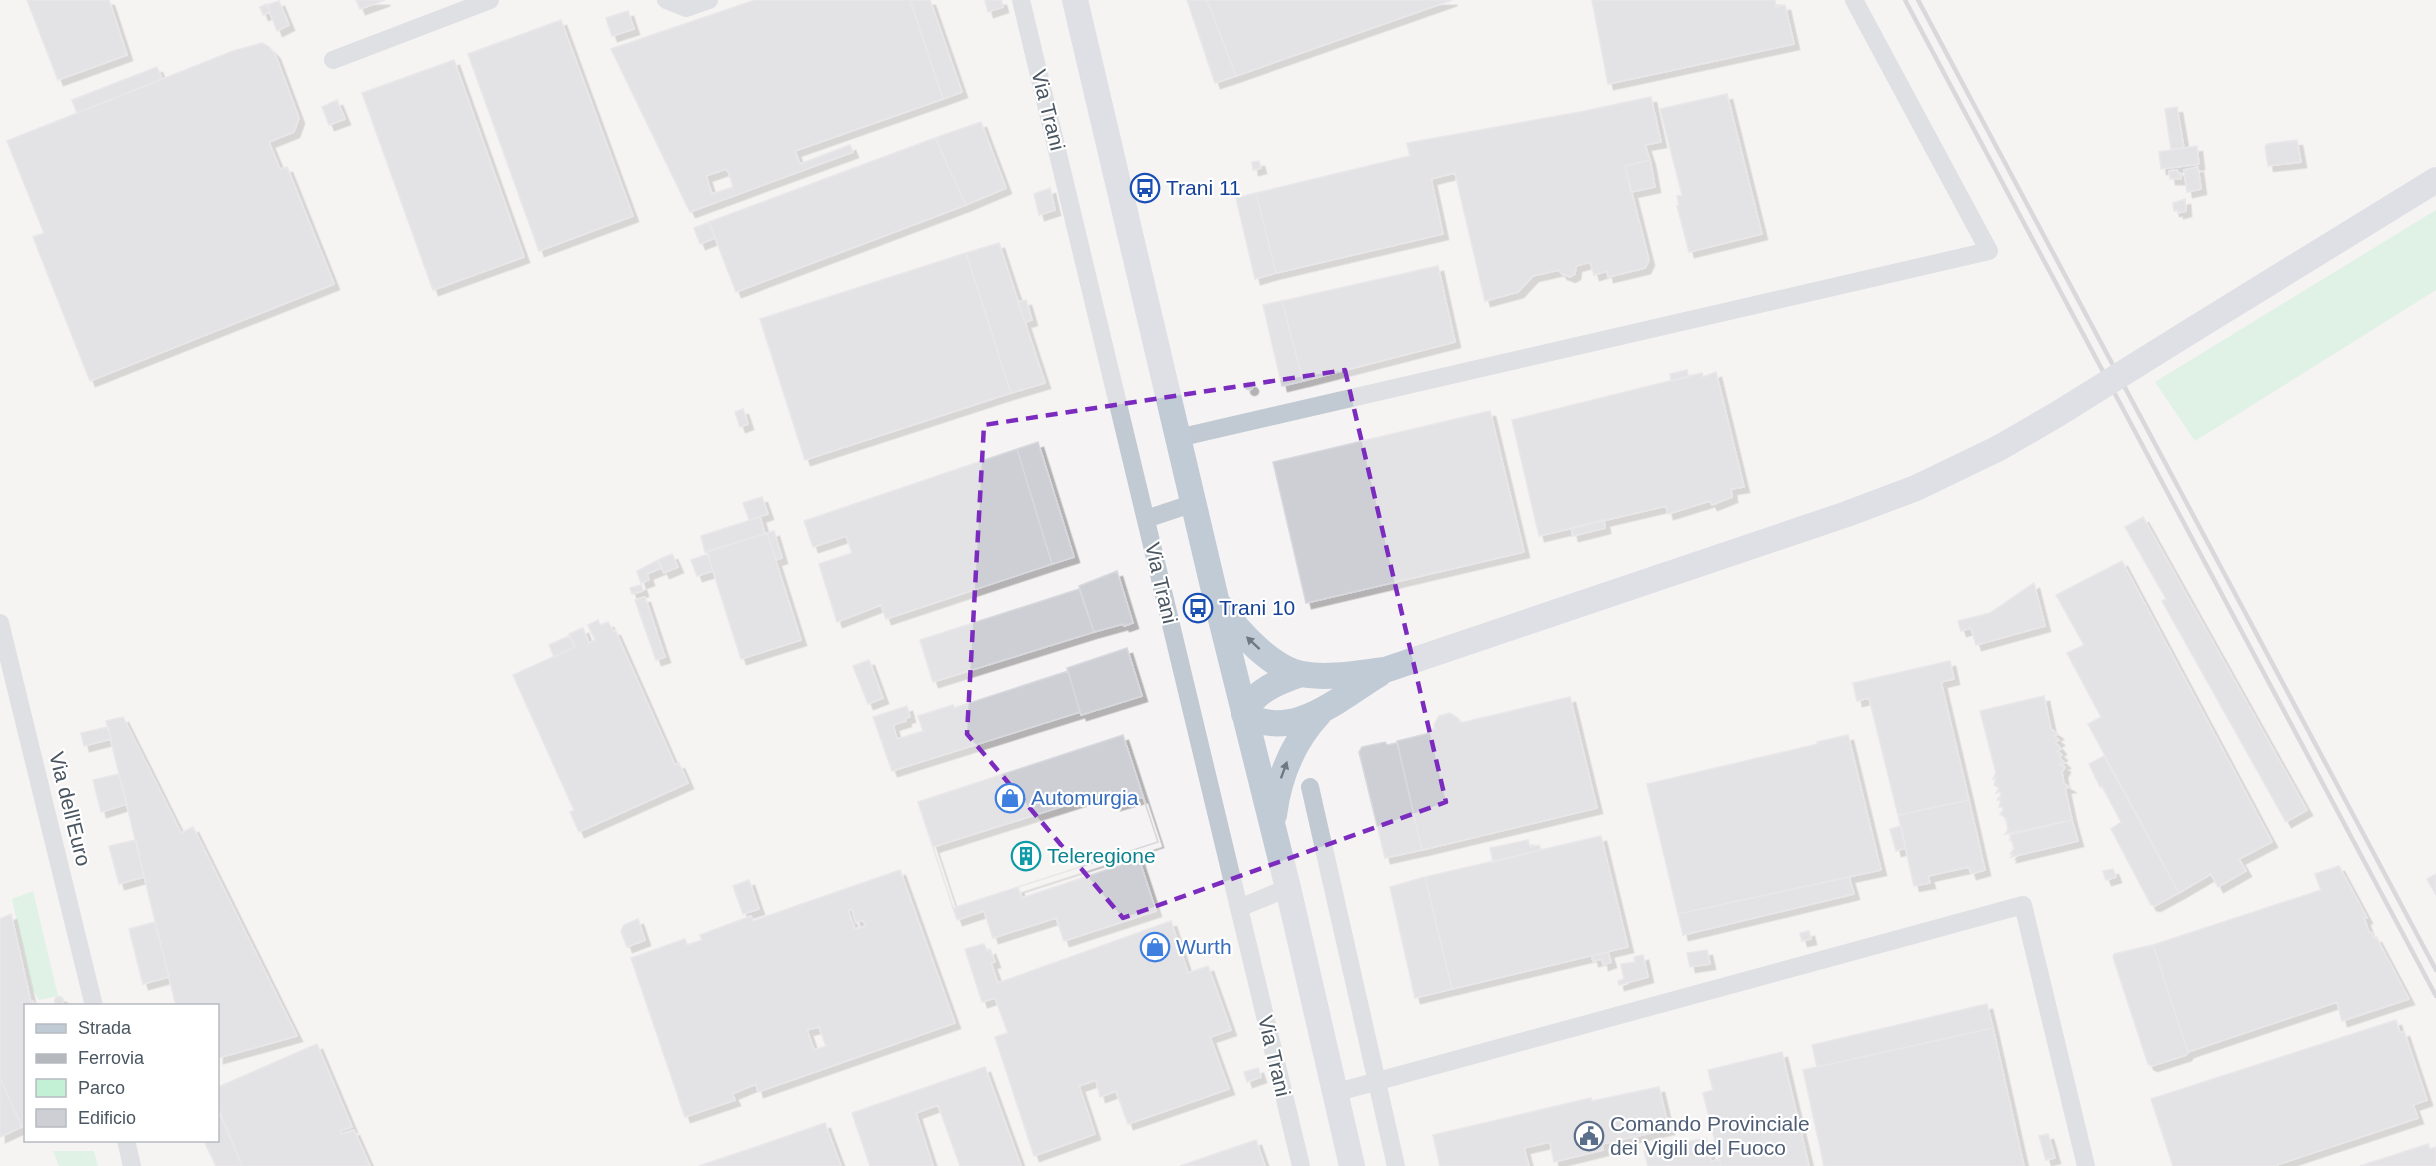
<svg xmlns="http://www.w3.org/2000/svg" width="2436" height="1166" font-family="Helvetica,sans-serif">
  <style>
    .green { fill: #c3f1d5 }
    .building { fill: #cdcfd5; stroke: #d7d9de; stroke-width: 1.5; fill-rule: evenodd; filter: url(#shadow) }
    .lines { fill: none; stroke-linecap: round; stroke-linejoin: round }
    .street { stroke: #c1cad2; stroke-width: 18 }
    .secondary { stroke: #c1cbd6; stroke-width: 26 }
    .rail { stroke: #b5b8bd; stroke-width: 4.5 }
    .secondary-bridge { stroke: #c1cbd6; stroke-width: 26 }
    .oneway { fill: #6e7984 }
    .marked { fill: none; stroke: #7b2cbf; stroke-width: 4.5; stroke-dasharray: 12 8; stroke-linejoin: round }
    .labels { text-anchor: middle; stroke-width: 4.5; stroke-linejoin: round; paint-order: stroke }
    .street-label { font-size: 21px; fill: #4a5661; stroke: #fff }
    .transit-label { font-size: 21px; fill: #164399; stroke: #fff; text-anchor: start }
    .shop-label { font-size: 21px; fill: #366cbe; stroke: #fff; text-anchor: start }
    .culture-label { font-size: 21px; fill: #0d838f; stroke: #fff; text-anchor: start }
    .service-label { font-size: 21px; fill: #4e5e75; stroke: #fff; text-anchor: start }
  </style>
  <defs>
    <filter id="shadow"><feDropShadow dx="5.5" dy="5.5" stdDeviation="0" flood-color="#0004"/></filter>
  </defs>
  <rect width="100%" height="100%" fill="#f5f3f3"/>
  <path class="green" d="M2436 210V290L2195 441 2155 382Z
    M33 891 58 996 39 1000 33 990 12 899Z
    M53 1151H94L98 1166H59Z"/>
  <path class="building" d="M27 0H109L127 55 58 80Z
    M356 0H385L360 9Z
    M755 0H910L943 99 795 151 800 164 850 145 853 152 690 212 611 49ZM726 169 729 173 733 187 712 194 706 176Z
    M910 0H930L962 92 943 99Z
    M985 0H1001L1003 7 988 12Z
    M1187 0H1207L1236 76 1215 83Z
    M1207 0H1452L1236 76Z
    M1592 0H1775L1776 7 1785 5 1794 44 1608 84Z
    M279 1 289 25 277 31 267 5Z
    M267 4 270 12 263 15 260 7Z
    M628 11 634 29 612 36 606 18Z
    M561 20 633 216 539 251 468 54Z
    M262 43 269 47 275 54 299 118 294 132 269 142 280 169 287 167 334 284 90 381 33 237 44 233 7 141 233 51Z
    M454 60 524 257 433 290 362 93Z
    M157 67 162 79 77 113 72 100Z
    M1727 94 1762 234 1689 252 1677 206 1679 205 1677 196 1682 195 1660 109Z
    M1651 97 1661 142 1645 145 1650 160 1625 166 1649 260 1645 268 1608 277 1607 271 1594 275 1590 262 1576 266 1575 274 1570 277 1562 274 1559 270 1533 276 1518 292 1485 301 1455 173 1431 179 1443 234 1276 273 1256 193 1410 156 1407 143 1580 112Z
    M337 100 345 119 329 125 322 107Z
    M2177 107 2184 148 2171 149 2165 109Z
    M981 122 1006 188 966 205 935 138Z
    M935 138 966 205 736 292 709 222Z
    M2297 140 2301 162 2268 166 2265 147 2267 144Z
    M2197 146 2199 164 2161 169 2159 152Z
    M1650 160 1655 187 1631 192 1625 166Z
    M1259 161 1261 168 1253 170 1252 162Z
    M2198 167 2201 189 2187 192 2184 170Z
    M2177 170 2178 173H2180L2181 179H2170L2169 171Z
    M1050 188 1055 210 1039 215 1034 194Z
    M1256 193 1276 273 1255 279 1236 198Z
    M2185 199 2186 211 2178 213V210L2174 211 2173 203Z
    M709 222 715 238 700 244 694 228Z
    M999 243 1045 383 1011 393 966 253Z
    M966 253 1011 393 805 460 760 319Z
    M1438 266 1455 342 1303 381 1282 301Z
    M1026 300 1032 320 1025 322 1018 302Z
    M1282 301 1303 381 1282 386 1263 305Z
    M1687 370 1688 377 1671 381 1670 374Z
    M1716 372 1744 487 1731 489 1732 497 1712 505 1710 501 1668 514 1666 506 1539 536 1512 420 1702 373 1703 377Z
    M1245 386a4 4 0 1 1 8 0a4 4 0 1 1-8 0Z
    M743 409 748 424 740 427 735 412Z
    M1490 411 1524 552 1306 603 1273 462Z
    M1038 442 1074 557 1052 564 1017 449Z
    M1017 449 1052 564 886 619 881 605 837 622 819 564 852 553 846 536 813 547 804 521Z
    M762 497 768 514 749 520 743 503Z
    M760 517 765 534 705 552 701 536Z
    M2143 517 2307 810 2286 822 2162 601 2166 599 2125 527Z
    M1604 520 1605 528 1573 536 1571 528Z
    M774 531 782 558 776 560 767 533Z
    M767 533 801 640 741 659 707 552Z
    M672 554 678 567 664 573 658 560Z
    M708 554 713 571 697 576 691 560Z
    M658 560 661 568 647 574 649 580 641 583 637 571Z
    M2122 561 2272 842 2239 859 2246 871 2218 887 2211 874 2179 893 2088 724 2101 717 2067 653 2084 645 2056 595Z
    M1117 571 1133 623 1124 626 1123 624 1094 632 1079 586Z
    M2034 583 2045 626 1976 645 1971 628 1961 631 1958 621 1990 613Z
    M641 585 643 591 632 594 630 588Z
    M1079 589 1094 632 933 682 920 640Z
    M645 597 665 657 656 660 635 600Z
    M598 620 600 625 608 622 613 631 615 630 675 765 679 763 688 783 579 832 570 812 574 810 513 675 575 647 569 634 583 628 589 643 595 640 588 625Z
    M569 636 575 647 554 657 549 645Z
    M1127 648 1142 696 1081 715 1067 668Z
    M869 660 883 698 868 704 853 666Z
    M1950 661 1954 679 1941 682 1969 800 1898 815 1869 698 1857 701 1853 683Z
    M1068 671 1080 712 892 771 873 717 907 706 910 717 905 718 906 721 893 725 897 739 923 731 918 716 953 705 954 708Z
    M2044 696 2051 729 2058 734 2054 736 2059 740 2055 742 2061 749 2057 751 2062 755 2059 757 2065 763 2060 764 2065 767 2062 772 2064 784 2070 787 2065 788 2072 820 2005 834 2008 830 2006 818 2000 814 2003 810V807H1999L2001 800H1997L2001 795 2000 792 1996 793 1999 788 1994 785 1996 778 1993 779 1996 773 1980 711Z
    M1570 697 1597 808 1422 850 1397 741 1430 733 1429 729H1435L1434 725 1439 716 1450 713 1459 719 1460 723Z
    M123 717 181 833 193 827 297 1036 218 1058V1006H176L106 721Z
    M108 727 111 739 84 746 81 733Z
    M1123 735 1158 842 1018 887 1022 898 1139 859 1156 911 1064 941 1056 918 993 938 984 911 957 920 918 802Z
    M1848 735 1881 870 1678 914 1647 784 1818 744 1817 742Z
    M1385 742 1387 745 1397 743 1422 850 1385 858 1359 752 1362 747Z
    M2104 756 2179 893 2155 906 2151 905 2111 829 2121 822 2102 786 2100 787 2089 764Z
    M119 774 127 804 101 812 93 780Z
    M1111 791 1115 805 1143 797 1158 842 953 908 933 847Z
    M1969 800 1985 870 1971 874 1969 867 1928 876 1930 883 1914 886 1898 815Z
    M2072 820 2078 841 2011 857 2013 854H2010L2014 849 2010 835Z
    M1901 826 1906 848 1896 851 1890 829Z
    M1601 836 1628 947 1452 989 1425 877Z
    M136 840 144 877 119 884 109 846Z
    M1528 840 1530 847 1539 845 1541 850 1493 862 1490 848Z
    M2339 866 2367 918H2364L2369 932H2371L2374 938 2376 937 2409 999 2342 1021 2337 1002 2188 1052 2153 945 2321 890 2315 874Z
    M2113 869 2116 877 2106 880 2103 871Z
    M900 870 955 1023 758 1092 756 1084 732 1094 735 1100 685 1117 631 958 685 939 687 945 702 940 700 935 751 916 753 921ZM852 909 856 923 863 920 866 926 855 929 848 910ZM819 1027 826 1046 814 1050 807 1030Z
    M2436 874V895L2427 879Z
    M1425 877 1452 989 1415 998 1390 887Z
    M1849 877 1854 894 1683 935 1678 914Z
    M749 880 759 909 743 914 733 886Z
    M11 914 31 1002 33 1001 36 1006H26V1126L22 1127 0 1078V919Z
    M638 919 645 940 627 947 621 931 624 925Z
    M1171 921 1188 973 1208 966 1231 1030 1210 1037 1229 1089 1128 1124 1116 1091 1100 1097 1096 1080 1079 1086 1095 1134 1034 1156 995 1037 1008 1033 995 998 982 1002 965 949 984 944 987 951 990 949 995 962 991 963 998 983Z
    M155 922 169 977 143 984 129 929Z
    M1809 931 1811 939 1802 941 1800 933Z
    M2153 945 2188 1052 2186 1055 2152 1066 2148 1064 2113 957 2114 954Z
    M1707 950 1710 964 1690 967 1687 953Z
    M1608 952 1611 962 1603 965 1602 959 1593 961 1592 956Z
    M1643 955 1648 977 1619 985 1618 981 1624 979 1621 964 1635 962 1634 957Z
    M54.5 1001a4.5 4.5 0 1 1 9 0a4.5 4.5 0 1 1-9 0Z
    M1987 1004 1993 1028 1817 1067 1812 1045Z
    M2396 1020 2400 1033 2404 1031 2427 1100 2413 1105 2418 1118 2274 1166H2173L2151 1099Z
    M1993 1028 2024 1166H1824L1803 1070Z
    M317 1044 352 1127 340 1131 341 1134 354 1130 370 1166H242L218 1107V1087Z
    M1782 1052 1809 1166H1721L1703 1093 1713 1090 1708 1070Z
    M985 1067 1021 1166H960L938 1105 916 1113 933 1166H870L852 1113Z
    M1258 1068 1261 1077 1247 1082 1244 1072Z
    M0 1078 22 1127 0 1137Z
    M1659 1087 1669 1129 1602 1144 1603 1150 1554 1162 1550 1142 1524 1148 1529 1166H1440L1433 1135 1591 1098 1592 1101Z
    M221 1116 242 1166H216L205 1143 208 1140H218V1118Z
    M825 1123 841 1166H699L750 1149Z
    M2048 1134 2055 1158 2046 1160 2039 1136Z
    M1706 1138 1711 1162 1719 1159 1721 1166H1648L1644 1151Z
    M1256 1140 1265 1166H1180Z
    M2428 1144 2430 1149 2436 1147V1166H2360Z"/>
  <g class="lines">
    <path class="street" d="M666 0 686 8 709 0
      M1021 0 1301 1166
      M333 60 490 0
      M1178 438 1989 251 1854 0
      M1146 519 1194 503
      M0 623 94 1006
      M1310 787 1396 1166
      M1239 908 1288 888
      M1334 1093 2023 905 2086 1166
      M126 1140 132 1166"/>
    <path class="secondary" d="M1075 0 1216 599 1288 888 1352 1166
      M2194 329 2436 180
      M1221 607C1238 631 1272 669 1302 674 1328 679 1359 673 1385 670L1847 514 1916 488 1999 448
      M1244 714C1292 743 1339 698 1379 674
      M1244 714C1255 690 1278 682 1301 674
      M1274 815C1279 776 1292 743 1319 714"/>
    <path class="rail" d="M1905 0 2436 996
      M1918 0 2436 970"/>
    <path class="secondary-bridge" d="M1999 448 2056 415 2194 329"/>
  </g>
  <defs><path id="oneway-solid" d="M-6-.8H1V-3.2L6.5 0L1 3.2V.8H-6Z" transform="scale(1.5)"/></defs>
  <g class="oneway">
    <use href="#oneway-solid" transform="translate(1253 643) rotate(-137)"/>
    <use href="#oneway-solid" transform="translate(1284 770) rotate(-70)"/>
  </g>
  <path d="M0 0H2436V1166H0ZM1345 370 1446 802 1123 918 967 734 984 425Z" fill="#f5f3f3" fill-opacity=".55" fill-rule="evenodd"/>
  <path class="marked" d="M1345 370 1446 802 1123 918 967 734 984 425Z"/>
  <defs>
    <g id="bus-ring" transform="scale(1.5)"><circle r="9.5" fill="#fff" stroke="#1a4fb4" stroke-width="1.5"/><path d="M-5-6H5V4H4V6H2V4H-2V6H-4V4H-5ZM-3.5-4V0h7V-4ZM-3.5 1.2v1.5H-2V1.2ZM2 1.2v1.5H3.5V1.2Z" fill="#1a4fb4"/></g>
    <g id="shop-ring" transform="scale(1.5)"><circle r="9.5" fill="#fff" stroke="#3f7fe0" stroke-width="1.5"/><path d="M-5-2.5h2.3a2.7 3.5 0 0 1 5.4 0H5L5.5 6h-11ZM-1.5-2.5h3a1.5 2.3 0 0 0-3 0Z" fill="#3f7fe0"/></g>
    <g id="building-ring" transform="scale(1.5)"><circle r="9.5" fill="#fff" stroke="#0f9aa8" stroke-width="1.5"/><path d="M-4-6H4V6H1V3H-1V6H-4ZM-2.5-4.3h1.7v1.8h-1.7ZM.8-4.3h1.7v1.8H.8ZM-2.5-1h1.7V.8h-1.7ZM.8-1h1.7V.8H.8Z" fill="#0f9aa8"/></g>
    <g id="civic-ring" transform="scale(1.5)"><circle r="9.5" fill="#fff" stroke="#5c6f8a" stroke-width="1.5"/><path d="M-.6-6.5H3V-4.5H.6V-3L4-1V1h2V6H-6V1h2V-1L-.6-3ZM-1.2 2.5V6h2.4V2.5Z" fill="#5c6f8a"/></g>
  </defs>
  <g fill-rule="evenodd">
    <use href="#bus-ring" x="1145" y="188"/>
    <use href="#bus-ring" x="1198" y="608"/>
    <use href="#shop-ring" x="1010" y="798"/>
    <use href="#building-ring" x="1026" y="856"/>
    <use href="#shop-ring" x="1155" y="947"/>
    <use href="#civic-ring" x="1589" y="1136"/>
  </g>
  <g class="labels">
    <g class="street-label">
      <text transform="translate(1048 110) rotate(76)" y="7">Via Trani</text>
      <text transform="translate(1161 583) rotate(77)" y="7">Via Trani</text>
      <text transform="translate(70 809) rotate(76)" y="7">Via dell'Euro</text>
      <text transform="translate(1274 1056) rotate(77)" y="7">Via Trani</text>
    </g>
    <g class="transit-label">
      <text x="1166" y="195">Trani 11</text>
      <text x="1219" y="615">Trani 10</text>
    </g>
    <g class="shop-label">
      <text x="1031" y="805">Automurgia</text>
      <text x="1176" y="954">Wurth</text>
    </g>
    <g class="culture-label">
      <text x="1047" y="863">Teleregione</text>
    </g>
    <g class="service-label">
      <text x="1610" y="1131">Comando Provinciale<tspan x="1610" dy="24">dei Vigili del Fuoco</tspan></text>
    </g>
  </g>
  <rect x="24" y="1004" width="195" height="138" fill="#ffffff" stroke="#b7bbc0" stroke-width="1.5"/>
  <rect x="36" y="1024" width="30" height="9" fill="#c1cbd6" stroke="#b7bbc0" stroke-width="1.5"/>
  <text x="78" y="1034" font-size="18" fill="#4a5661">Strada</text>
  <rect x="36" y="1054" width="30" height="9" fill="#b5b8bd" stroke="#b7bbc0" stroke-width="1.5"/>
  <text x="78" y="1064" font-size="18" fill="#4a5661">Ferrovia</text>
  <rect x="36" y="1079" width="30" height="18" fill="#c3f1d5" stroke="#b7bbc0" stroke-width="1.5"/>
  <text x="78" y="1094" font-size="18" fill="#4a5661">Parco</text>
  <rect x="36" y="1109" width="30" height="18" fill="#cdcfd5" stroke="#b7bbc0" stroke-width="1.5"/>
  <text x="78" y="1124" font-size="18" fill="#4a5661">Edificio</text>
</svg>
